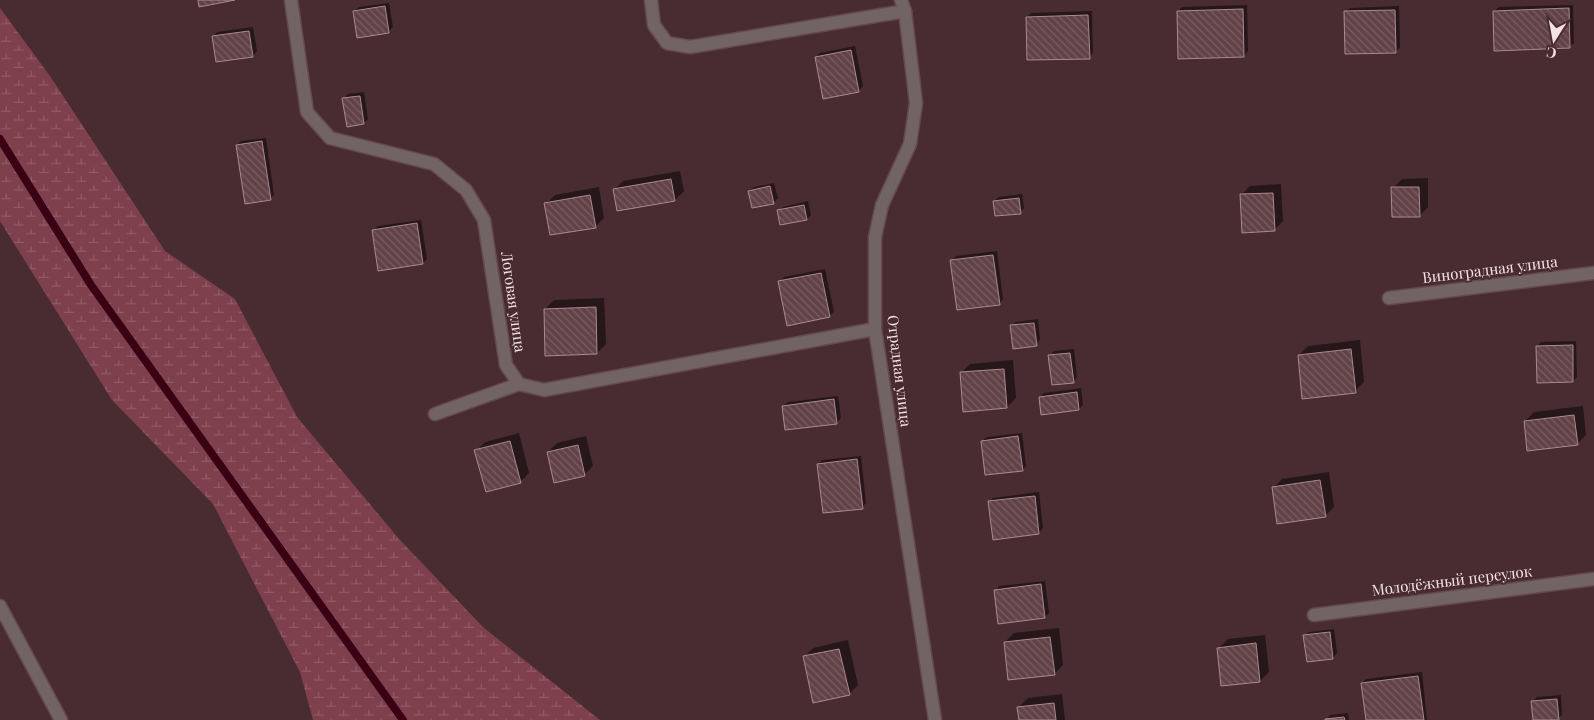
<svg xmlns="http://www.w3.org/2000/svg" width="1594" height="720" font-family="'Playfair Display',serif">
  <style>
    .wetland { fill: url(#wetland-marsh) }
    .shadow { fill: #0007 }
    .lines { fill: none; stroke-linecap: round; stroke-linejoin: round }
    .stream { stroke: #3a0013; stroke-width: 8 }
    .building { fill: url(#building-back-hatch); stroke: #ac898e }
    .service-casing { stroke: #64494e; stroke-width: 15 }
    .minor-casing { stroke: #64494e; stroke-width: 15 }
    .service { stroke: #726365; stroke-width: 12 }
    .minor { stroke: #726365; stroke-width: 12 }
    .labels { text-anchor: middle; stroke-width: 4; stroke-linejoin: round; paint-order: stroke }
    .street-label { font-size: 15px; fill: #f5e2e4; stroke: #482c31 }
  </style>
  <defs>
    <pattern id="wetland-marsh" width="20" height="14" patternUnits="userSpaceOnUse" patternTransform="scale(1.25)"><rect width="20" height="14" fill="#7e404c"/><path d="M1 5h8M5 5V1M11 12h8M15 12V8" fill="none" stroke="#915b66"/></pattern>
    <pattern id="building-back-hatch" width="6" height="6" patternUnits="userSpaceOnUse" patternTransform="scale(1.25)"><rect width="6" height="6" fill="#614247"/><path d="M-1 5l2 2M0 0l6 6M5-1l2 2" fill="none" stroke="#785d61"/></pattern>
  </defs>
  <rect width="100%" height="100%" fill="#482c31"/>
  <path class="wetland" d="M0 8 50 76 165 251 235 299 297 417 400 540 484 628 600 720H313L300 672 213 504 112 400 0 221Z"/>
  <path class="shadow" d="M389 3 393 27 389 31 354 11 359 7Z
    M1247 5 1248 51 1244 56 1178 11 1182 7Z
    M1573 5 1574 43 1569 47 1494 11 1499 7Z
    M1399 6 1400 47 1396 52 1345 12 1350 8Z
    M1092 11 1093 53 1089 58 1027 17 1031 13Z
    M253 27 257 51 253 56 213 37 217 32Z
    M855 46 863 86 858 91 816 57 820 53Z
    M364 92 368 119 363 123 344 98 348 94Z
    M266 138 274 195 270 199 237 145 241 141Z
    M680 171 684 191 675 200 614 190 623 181Z
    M1428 178V207L1419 216 1393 188 1402 179Z
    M774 183 778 198 773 203 749 191 754 187Z
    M1281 184 1283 221 1274 230 1241 195 1250 186Z
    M599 187 604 218 595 227 546 204 555 195Z
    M1022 194 1024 208 1020 212 994 201 999 197Z
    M808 201 811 215 807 219 779 211 783 207Z
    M421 220 427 259 423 263 373 231 378 226Z
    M997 251 1003 299 999 304 952 261 956 256Z
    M825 269 834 312 829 316 780 282 784 277Z
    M604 298 606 344 597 353 545 309 554 300Z
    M1038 319 1040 340 1036 344 1011 326 1016 322Z
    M1360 340 1364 382 1355 391 1299 355 1308 346Z
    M1576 341 1577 377 1573 381 1537 346 1541 342Z
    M1074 349 1077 377 1073 382 1050 356 1054 351Z
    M1013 360 1016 398 1007 407 961 373 970 364Z
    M1081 388 1083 405 1079 409 1042 413 1040 397 1044 393Z
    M838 396 841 418 837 422 783 406 788 402Z
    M1583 406 1586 435 1577 444 1525 421 1534 412Z
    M519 433 529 473 520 482 476 451 485 442Z
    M1022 433 1026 466 1022 470 982 441 987 437Z
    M586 436 593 466 584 475 548 452 557 443Z
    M861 456 866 503 862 507 818 465 822 460Z
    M1329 472 1334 507 1325 516 1273 488 1282 479Z
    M1039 492 1043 528 1039 533 989 502 993 498Z
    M1045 581 1049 613 1045 617 995 591 999 586Z
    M1059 628 1063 665 1054 674 1005 642 1014 633Z
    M1334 629 1337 653 1333 658 1305 636 1309 632Z
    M1265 635 1269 672 1260 681 1219 648 1228 639Z
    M848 640 858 685 849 694 804 657 813 648Z
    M1422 672 1427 720H1367L1362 683 1366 679Z
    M1062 694 1065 720H1020L1019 707 1028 698Z
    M1561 695 1562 715 1558 719 1534 720 1532 702 1537 697Z
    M1348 713 1349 720H1326L1330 715Z"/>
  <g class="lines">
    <path class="stream" d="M0 139 91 285 403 720"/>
  </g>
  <path class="building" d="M198 0H235L199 7Z
    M385 6 389 33 357 38 353 11Z
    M1569 8 1570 48 1494 51 1493 11Z
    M1243 9 1244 57 1178 59 1177 11Z
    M1395 10 1396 53 1345 54 1344 11Z
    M1088 15 1090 59 1027 60 1026 17Z
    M249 31 253 57 216 62 212 36Z
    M851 50 859 92 823 99 815 57Z
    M360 96 364 124 347 127 342 98Z
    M262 141 271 200 245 204 236 145Z
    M671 179 675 201 617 211 613 189Z
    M770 186 774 204 752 208 748 191Z
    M1391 187H1419L1420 217H1392Z
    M1273 193 1275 231 1242 233 1240 194Z
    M590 195 596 228 550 235 544 203Z
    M1019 198 1021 214 995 216 993 201Z
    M804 205 807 220 780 225 777 210Z
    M417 223 423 264 378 271 372 230Z
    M993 255 1000 305 957 310 950 260Z
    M821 273 830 317 787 326 778 281Z
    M596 307 597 354 545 356 544 309Z
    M1034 323 1037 346 1013 349 1010 325Z
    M1573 345V382L1537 383 1536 346Z
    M1351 349 1356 393 1302 399 1298 355Z
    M1070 353 1074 383 1052 385 1048 355Z
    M1004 369 1007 408 963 412 960 372Z
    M1077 392 1079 410 1041 415 1039 397Z
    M834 399 837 424 785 430 782 406Z
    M1574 415 1578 445 1527 451 1524 421Z
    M1018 436 1023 471 985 475 981 441Z
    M510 441 521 483 486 492 474 450Z
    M578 445 585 476 554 483 547 452Z
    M857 459 863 509 823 513 817 464Z
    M1320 480 1326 517 1277 524 1272 487Z
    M1035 496 1039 534 993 540 988 501Z
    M1041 584 1045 618 998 624 994 590Z
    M1330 632 1333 659 1307 662 1303 635Z
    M1050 637 1055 675 1008 680 1004 642Z
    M1256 643 1260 682 1221 686 1217 648Z
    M839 649 850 695 813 703 803 656Z
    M1418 676 1424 720H1366L1361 683Z
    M1557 699 1559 720H1533L1531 701Z
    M1054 703 1056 720H1019L1017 707Z
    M1344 717 1345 720H1325V719Z"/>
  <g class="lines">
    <g class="service-casing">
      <path id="service" d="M651 0 654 25 667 43 690 47 905 11
        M435 414 519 384"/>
    </g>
    <g class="minor-casing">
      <path id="minor" d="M291 0 307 112 330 138 434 164 466 190 484 220 506 365 519 384 544 390 875 329
        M901 0 905 11 916 103 910 144 882 205 875 237V329L935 720
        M1389 298 1594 273
        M0 606 61 720
        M1314 615 1594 579"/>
    </g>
    <use href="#service" class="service"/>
    <use href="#minor" class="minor"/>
  </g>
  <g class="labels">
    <g class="street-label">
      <text transform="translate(1490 270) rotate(-7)" y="5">Виноградная улица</text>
      <text transform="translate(513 302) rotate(82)" y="5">Логовая улица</text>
      <text transform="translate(899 371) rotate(83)" y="5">Отрадная улица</text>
      <text transform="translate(1452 581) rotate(-7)" y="5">Молодёжный переулок</text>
    </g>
  </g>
  <g transform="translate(1554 40) rotate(191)" stroke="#482c31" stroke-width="4" paint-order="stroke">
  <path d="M0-4L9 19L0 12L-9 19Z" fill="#f5e2e4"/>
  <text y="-8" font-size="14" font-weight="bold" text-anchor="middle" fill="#f5e2e4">С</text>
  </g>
</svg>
